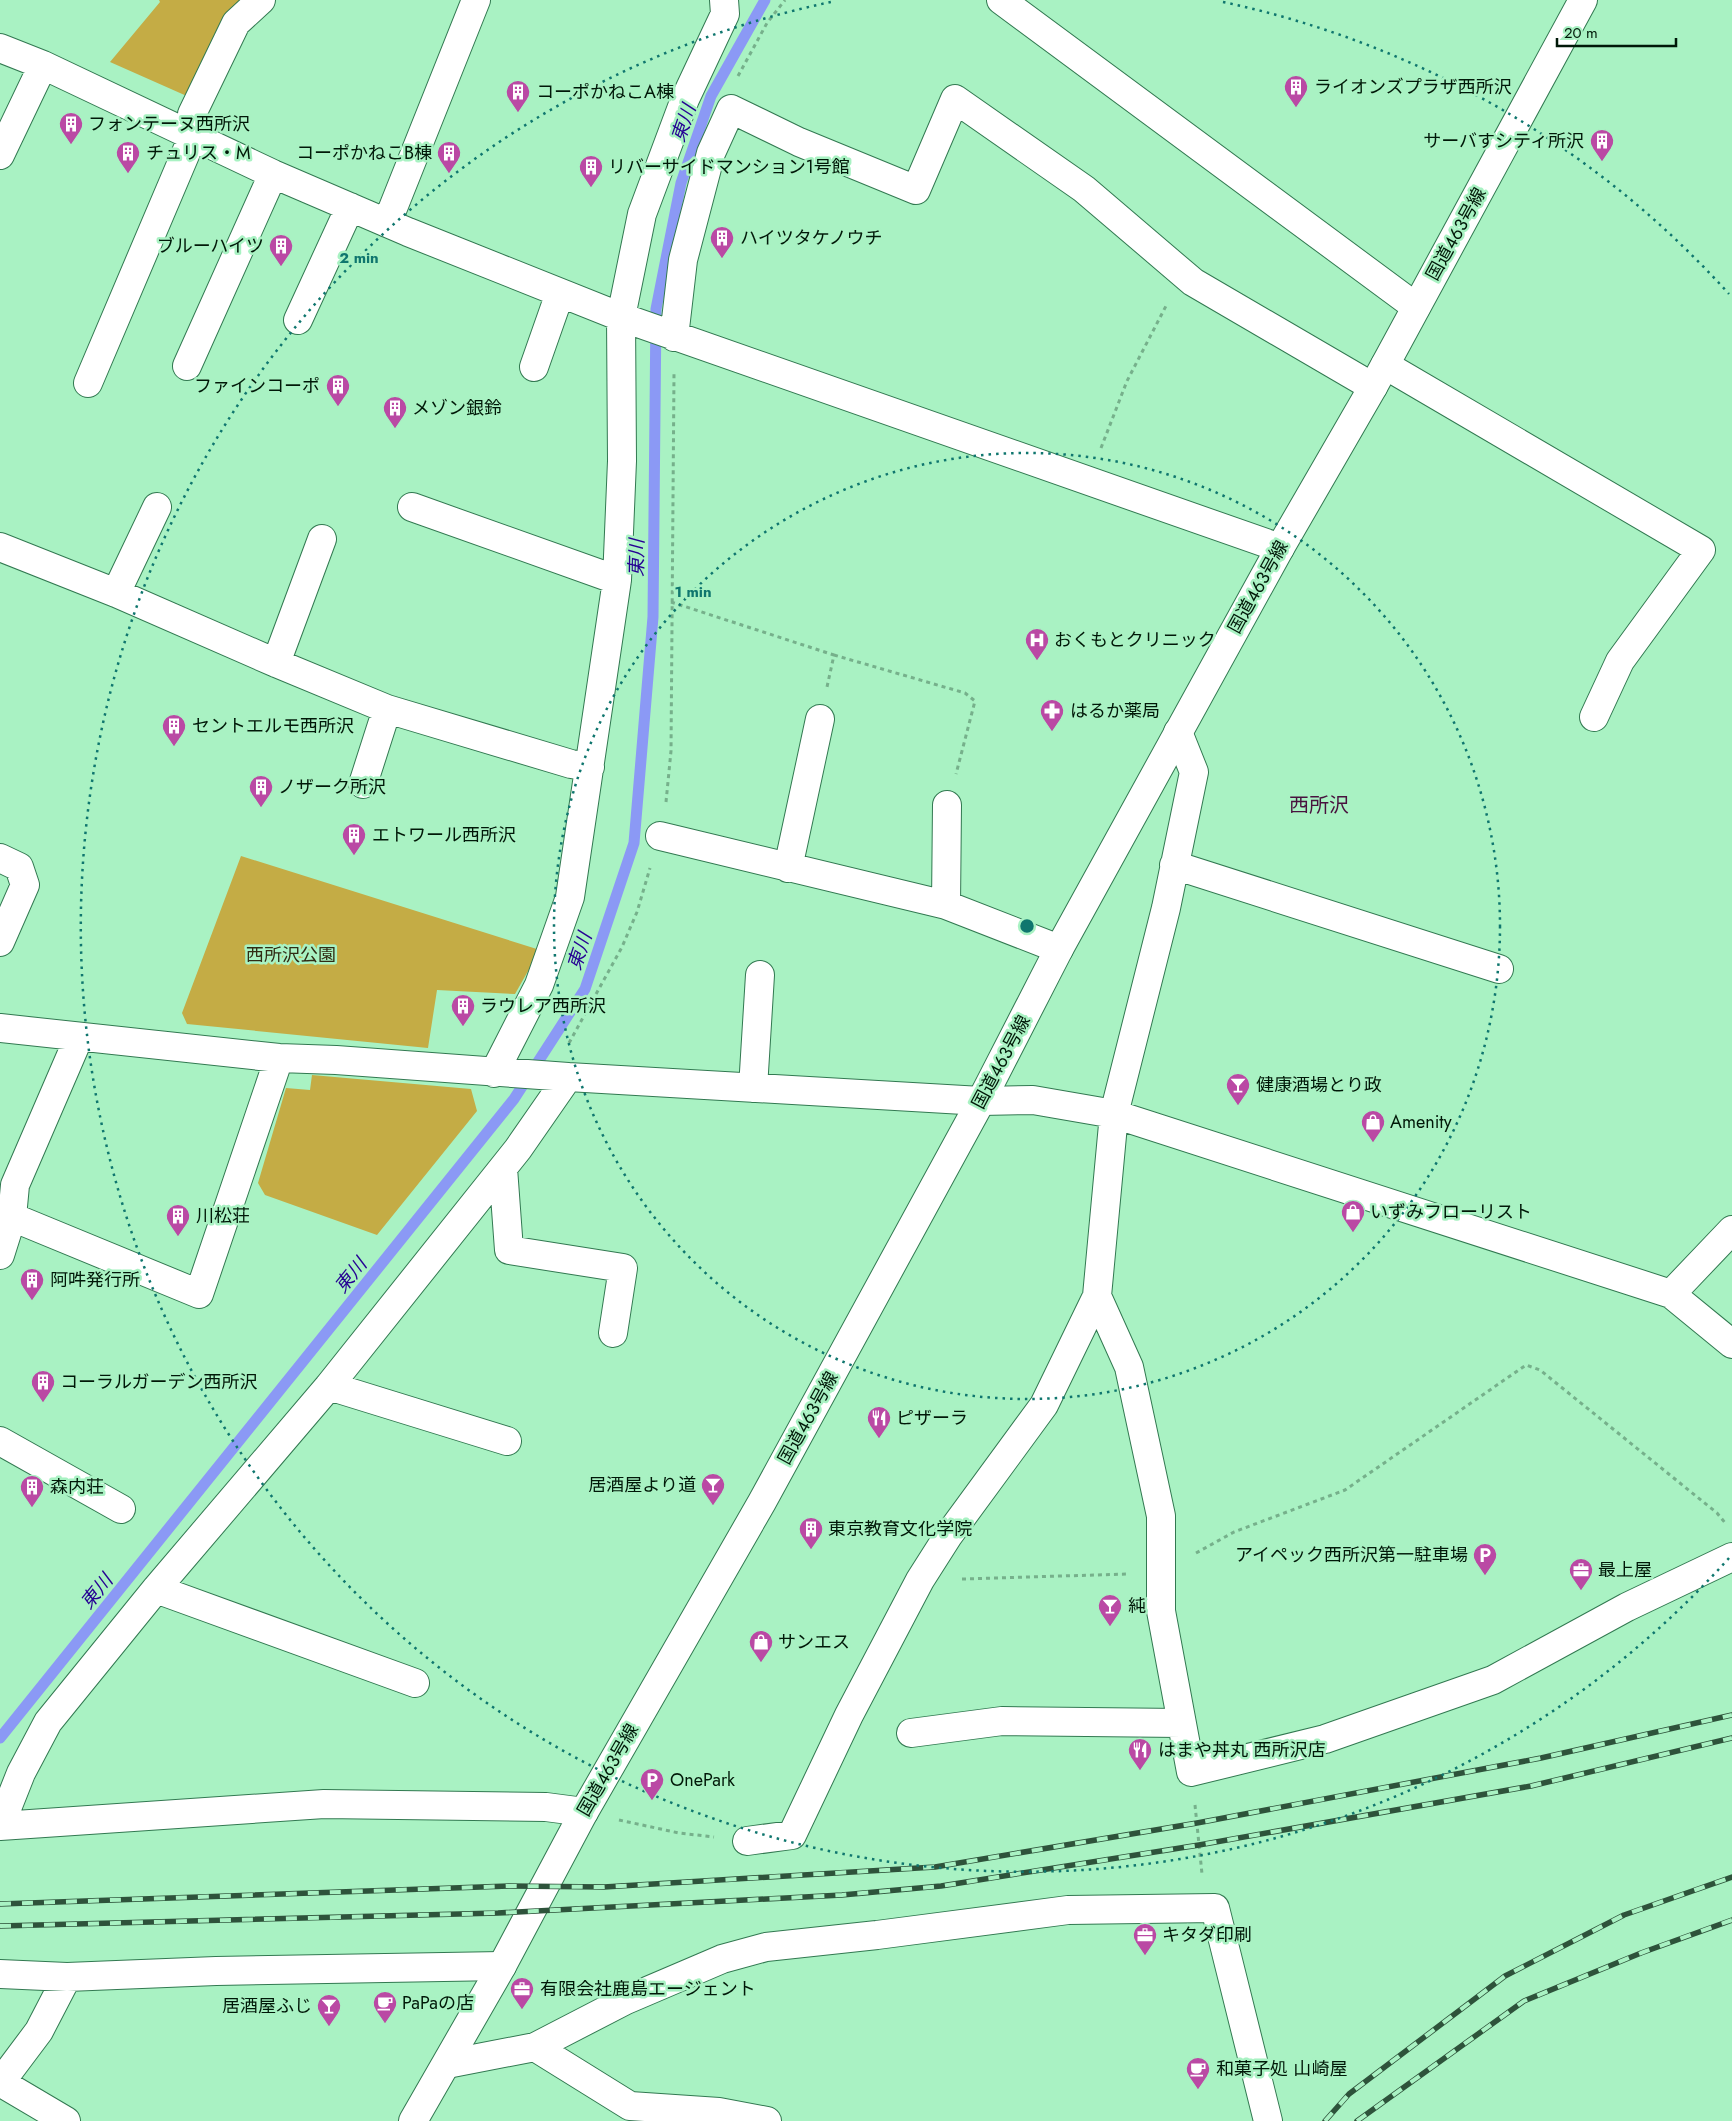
<svg xmlns="http://www.w3.org/2000/svg" width="1732" height="2121" font-family="Jost,'Noto Sans JP',sans-serif">
  <style>
    .green { fill: #c4ac45 }
    .lines { fill: none; stroke-linecap: round; stroke-linejoin: round }
    .stream { stroke: #8b99f5; stroke-width: 11 }
    .minor-casing { stroke: #327951; stroke-width: 30 }
    .highway-casing { stroke: #327951; stroke-width: 30 }
    .path { stroke: #76b08b; stroke-width: 3; stroke-dasharray: 4 4; stroke-linecap: butt }
    .minor { stroke: #fff; stroke-width: 28 }
    .highway { stroke: #fff; stroke-width: 28 }
    .rail-casing { stroke: #2e533b; stroke-width: 5.5 }
    .rail { stroke: #a9f2c3; stroke-width: 4; stroke-dasharray: 11; stroke-linecap: butt }
    .ring { fill: none; stroke: #0f766e; stroke-width: 2.5; stroke-dasharray: 2.5 5 }
    .labels { text-anchor: middle; stroke-width: 5; stroke-linejoin: round; paint-order: stroke }
    .poi-label { font-size: 18px; fill: #001808; stroke: #a9f2c3; text-anchor: start }
    .street-label { font-size: 18px; fill: #001808; stroke: #a9f2c3 }
    .park-label { font-size: 18px; fill: #312b13; stroke: #a9f2c3 }
    .water-label { font-size: 19px; font-style: italic; fill: #250093; stroke: #a9f2c3 }
    .quarter-label { font-size: 20px; fill: #48123e; stroke: #a9f2c3 }
    .centre { fill: #0f766e; stroke: #a9f2c3; stroke-width: 2.5 }
    .ring-label { font-size: 15px; text-anchor: middle; font-weight: bold; fill: #0f766e; stroke: #a9f2c3; stroke-width: 5; stroke-linejoin: round; paint-order: stroke }
  </style>
  <rect width="100%" height="100%" fill="#a9f2c3"/>
  <path class="green" d="M159 0H244L189 97 110 62 160 2Z
    M241 856 540 950 515 994 437 990 428 1048 187 1024 182 1013Z
    M312 1075 471 1089 477 1111 377 1235 265 1195 258 1183 286 1088 310 1090Z"/>
  <g class="lines">
    <path class="stream" d="M0 1738 514 1099 585 989 634 843 653 617 656 309 681 183 711 96 765 0"/>
    <g class="minor-casing">
      <path id="minor" d="M1001 0 1416 307
        M0 48 43 65 273 174 408 232 621 317 1280 548
        M0 155 43 65
        M387 223 476 0
        M298 320 350 207
        M674 337 683 260 711 153 731 109 799 142 916 190 955 99 1084 189 1193 282 1373 387
        M1385 365 1701 550 1620 661 1594 717
        M187 366 273 174
        M534 367 560 293
        M88 383 193 136 192 114 236 23 261 0
        M412 507 617 580
        M0 547 116 593 276 663 387 709 571 764 590 767
        M116 593 157 507
        M276 663 322 539
        M363 784 387 709
        M660 836 946 905 1059 949
        M0 858 19 867 25 885 0 942
        M1174 865 1499 969
        M788 868 820 719
        M946 905 947 805
        M0 1028 279 1058 336 1060 568 1077
        M494 1073 539 985 570 897 617 580 622 461 621 317 642 214 685 99 725 14 724 0
        M753 1088 760 975
        M503 1168 509 1250 623 1268 613 1333
        M12 1217 15 1185 79 1037
        M0 1255 12 1217 199 1294 279 1058
        M1671 1294 1732 1230
        M1097 1296 1129 1367 1161 1516V1611L1191 1772 1325 1739 1493 1680 1627 1607 1732 1557
        M329 1386 507 1441
        M0 1441 121 1509
        M156 1589 415 1683
        M911 1733 1002 1721 1181 1723
        M0 1826 21 1773 48 1722 156 1589 329 1386 518 1149 568 1077 981 1101 1033 1100 1114 1114 1671 1294 1732 1344
        M0 1826 324 1804 546 1807 584 1812
        M747 1841 792 1835 849 1715 920 1580 948 1536 1044 1405 1097 1296 1114 1114 1166 908 1194 772 1178 732
        M0 1974 67 1977 216 1971 502 1966
        M535 2047 630 2106 719 2112 767 2121
        M447 2064 535 2047 626 2000 722 1959 766 1947 877 1935 1068 1910 1215 1908 1268 2121
        M0 2082 66 2121
        M0 2083 39 2031 67 1977"/>
    </g>
    <g class="highway-casing">
      <path id="highway" d="M413 2121 502 1966 584 1812 762 1502 981 1101 1059 949 1280 548 1373 387 1583 0"/>
    </g>
    <path class="path" d="M738 76 767 23 785 0
      M1101 448 1127 381 1167 304
      M671 602 834 655 827 687
      M834 655 965 693 975 701 956 774
      M666 802 671 751 674 373
      M569 1043 622 947 637 912 650 868
      M1196 1553 1234 1532 1345 1490 1526 1365 1540 1370 1717 1513 1726 1524
      M962 1579 1128 1574
      M1195 1805 1202 1874
      M619 1820 679 1833 714 1837"/>
    <use href="#minor" class="minor"/>
    <use href="#highway" class="highway"/>
    <g class="rail-casing">
      <path id="rail" d="M0 1904 509 1886 604 1887 935 1867 1197 1823 1541 1758 1732 1715
        M0 1926 498 1913 842 1895 941 1886 1199 1845 1531 1786 1732 1738
        M1325 2121 1349 2094 1505 1976 1624 1915 1732 1877
        M1357 2121 1524 2001 1641 1953 1732 1920"/>
    </g>
    <use href="#rail" class="rail"/>
  </g>
  <g class="ring">
    <circle cx="1027" cy="926" r="473"/>
    <path d="M1729 1558A945 945 0 1 1 831 2M1223 2A945 945 0 0 1 1729 294"/>
  </g>
  <defs>
    <g id="building-pin" transform="scale(1.25)"><path d="M0 17L-7.5 6A9.5 9.5 0 1 1 7.5 6Z" fill="#ba49a4" stroke="#a9f2c3"/><path d="M-4-6H4V6H1V3H-1V6H-4ZM-2.5-4.3h1.7v1.8h-1.7ZM.8-4.3h1.7v1.8H.8ZM-2.5-1h1.7V.8h-1.7ZM.8-1h1.7V.8H.8Z" fill="#fff"/></g>
    <g id="hospital-pin" transform="scale(1.25)"><path d="M0 17L-7.5 6A9.5 9.5 0 1 1 7.5 6Z" fill="#ba49a4" stroke="#a9f2c3"/><path d="M-5-5h3v3.5h4V-5h3V5h-3V1.5h-4V5h-3Z" fill="#fff"/></g>
    <g id="pharmacy-pin" transform="scale(1.25)"><path d="M0 17L-7.5 6A9.5 9.5 0 1 1 7.5 6Z" fill="#ba49a4" stroke="#a9f2c3"/><path d="M-2-6h4v4h4v4h-4v4h-4v-4h-4v-4h4Z" fill="#fff"/></g>
    <g id="bar-pin" transform="scale(1.25)"><path d="M0 17L-7.5 6A9.5 9.5 0 1 1 7.5 6Z" fill="#ba49a4" stroke="#a9f2c3"/><path d="M-6-5H6L.8 .8V4.5H3.5V6h-7V4.5H-.8V.8Z" fill="#fff"/></g>
    <g id="shop-pin" transform="scale(1.25)"><path d="M0 17L-7.5 6A9.5 9.5 0 1 1 7.5 6Z" fill="#ba49a4" stroke="#a9f2c3"/><path d="M-5-2.5h2.3a2.7 3.5 0 0 1 5.4 0H5L5.5 6h-11ZM-1.5-2.5h3a1.5 2.3 0 0 0-3 0Z" fill="#fff"/></g>
    <g id="restaurant-pin" transform="scale(1.25)"><path d="M0 17L-7.5 6A9.5 9.5 0 1 1 7.5 6Z" fill="#ba49a4" stroke="#a9f2c3"/><path d="M-5-6h1v4h1v-4h1v4h1v-4h1v5L-1.5 .5V6h-2V.5L-5-1ZM5-6V6H3V1.5H1.5Q1.5-4 5-6Z" fill="#fff"/></g>
    <g id="parking-pin" transform="scale(1.25)"><path d="M0 17L-7.5 6A9.5 9.5 0 1 1 7.5 6Z" fill="#ba49a4" stroke="#a9f2c3"/><path d="M-3.5-5.5H1a3.5 3.5 0 0 1 0 7H-1V5.5H-3.5ZM-1-3.4V-.6H.8a1.4 1.4 0 0 0 0-2.8Z" fill="#fff"/></g>
    <g id="office-pin" transform="scale(1.25)"><path d="M0 17L-7.5 6A9.5 9.5 0 1 1 7.5 6Z" fill="#ba49a4" stroke="#a9f2c3"/><path d="M-6-3h4V-5.5h4V-3h4V5H-6ZM-1-4.5V-3h2v-1.5ZM-6 0V1H6V0Z" fill="#fff"/></g>
    <g id="cafe-pin" transform="scale(1.25)"><path d="M0 17L-7.5 6A9.5 9.5 0 1 1 7.5 6Z" fill="#ba49a4" stroke="#a9f2c3"/><path d="M-5.5-4.5H6V0H3Q3 3.5 0 3.5H-2.5Q-5.5 3.5-5.5 0ZM3-3.2v2h1.7v-2ZM-6 4.5H4V6H-6Z" fill="#fff"/></g>
  </defs>
  <g fill-rule="evenodd">
    <use href="#building-pin" x="1296" y="87"/>
    <use href="#building-pin" x="518" y="92"/>
    <use href="#building-pin" x="71" y="124"/>
    <use href="#building-pin" x="1602" y="141"/>
    <use href="#building-pin" x="128" y="153"/>
    <use href="#building-pin" x="449" y="153"/>
    <use href="#building-pin" x="591" y="167"/>
    <use href="#building-pin" x="722" y="238"/>
    <use href="#building-pin" x="281" y="246"/>
    <use href="#building-pin" x="338" y="386"/>
    <use href="#building-pin" x="395" y="408"/>
    <use href="#hospital-pin" x="1037" y="640"/>
    <use href="#pharmacy-pin" x="1052" y="711"/>
    <use href="#building-pin" x="174" y="726"/>
    <use href="#building-pin" x="261" y="787"/>
    <use href="#building-pin" x="354" y="835"/>
    <use href="#building-pin" x="463" y="1006"/>
    <use href="#bar-pin" x="1238" y="1085"/>
    <use href="#shop-pin" x="1373" y="1122"/>
    <use href="#shop-pin" x="1353" y="1212"/>
    <use href="#building-pin" x="178" y="1216"/>
    <use href="#building-pin" x="32" y="1280"/>
    <use href="#building-pin" x="43" y="1382"/>
    <use href="#restaurant-pin" x="879" y="1418"/>
    <use href="#bar-pin" x="713" y="1485"/>
    <use href="#building-pin" x="32" y="1487"/>
    <use href="#building-pin" x="811" y="1529"/>
    <use href="#parking-pin" x="1485" y="1555"/>
    <use href="#office-pin" x="1581" y="1570"/>
    <use href="#bar-pin" x="1110" y="1606"/>
    <use href="#shop-pin" x="761" y="1642"/>
    <use href="#restaurant-pin" x="1140" y="1750"/>
    <use href="#parking-pin" x="652" y="1780"/>
    <use href="#office-pin" x="1145" y="1935"/>
    <use href="#office-pin" x="522" y="1989"/>
    <use href="#cafe-pin" x="385" y="2003"/>
    <use href="#bar-pin" x="329" y="2006"/>
    <use href="#cafe-pin" x="1198" y="2069"/>
  </g>
  <g class="labels">
    <g class="poi-label">
      <text x="1314" y="93">ライオンズプラザ西所沢</text>
      <text x="536" y="98">コーポかねこA棟</text>
      <text x="88" y="130">フォンテーヌ西所沢</text>
      <text x="1584" y="147" text-anchor="end">サーバすシティ所沢</text>
      <text x="146" y="159">チュリス・M</text>
      <text x="432" y="159" text-anchor="end">コーポかねこB棟</text>
      <text x="608" y="173">リバーサイドマンション1号館</text>
      <text x="740" y="244">ハイツタケノウチ</text>
      <text x="264" y="252" text-anchor="end">ブルーハイツ</text>
      <text x="320" y="392" text-anchor="end">ファインコーポ</text>
      <text x="412" y="414">メゾン銀鈴</text>
      <text x="1054" y="646">おくもとクリニック</text>
      <text x="1070" y="717">はるか薬局</text>
      <text x="192" y="732">セントエルモ西所沢</text>
      <text x="278" y="793">ノザーク所沢</text>
      <text x="372" y="841">エトワール西所沢</text>
      <text x="480" y="1012">ラウレア西所沢</text>
      <text x="1256" y="1091">健康酒場とり政</text>
      <text x="1390" y="1128">Amenity</text>
      <text x="1370" y="1218">いずみフローリスト</text>
      <text x="196" y="1222">川松荘</text>
      <text x="50" y="1286">阿吽発行所</text>
      <text x="60" y="1388">コーラルガーデン西所沢</text>
      <text x="896" y="1424">ピザーラ</text>
      <text x="696" y="1491" text-anchor="end">居酒屋より道</text>
      <text x="50" y="1493">森内荘</text>
      <text x="828" y="1535">東京教育文化学院</text>
      <text x="1468" y="1561" text-anchor="end">アイペック西所沢第一駐車場</text>
      <text x="1598" y="1576">最上屋</text>
      <text x="1128" y="1612">純</text>
      <text x="778" y="1648">サンエス</text>
      <text x="1158" y="1756">はまや丼丸 西所沢店</text>
      <text x="670" y="1786">OnePark</text>
      <text x="1162" y="1941">キタダ印刷</text>
      <text x="540" y="1995">有限会社鹿島エージェント</text>
      <text x="402" y="2009">PaPaの店</text>
      <text x="312" y="2012" text-anchor="end">居酒屋ふじ</text>
      <text x="1216" y="2075">和菓子処 山崎屋</text>
    </g>
    <g class="street-label">
      <text transform="translate(1456 234) rotate(-61)" y="6">国道463号線</text>
      <text transform="translate(1258 587) rotate(-61)" y="6">国道463号線</text>
      <text transform="translate(1001 1062) rotate(-62)" y="6">国道463号線</text>
      <text transform="translate(808 1418) rotate(-61)" y="6">国道463号線</text>
      <text transform="translate(608 1770) rotate(-60)" y="6">国道463号線</text>
    </g>
    <g class="park-label">
      <text x="291" y="961">西所沢公園</text>
    </g>
    <g class="water-label">
      <text transform="translate(683 123) rotate(-71)" y="7">東川</text>
      <text transform="translate(636 558) rotate(-89)" y="7">東川</text>
      <text transform="translate(579 951) rotate(-72)" y="7">東川</text>
      <text transform="translate(350 1275) rotate(-51)" y="7">東川</text>
      <text transform="translate(96 1591) rotate(-51)" y="7">東川</text>
    </g>
    <g class="quarter-label">
      <text x="1319" y="812">西所沢</text>
    </g>
  </g>
  <circle cx="1027" cy="926" r="8" class="centre"/>
  <g class="ring-label">
    <text x="359" y="263">2 min</text>
    <text x="693" y="597">1 min</text>
  </g>
  <path d="M1557 38v8h119v-8" fill="none" stroke="#001808" stroke-width="2.5"/>
  <text x="1564" y="38" font-size="15" fill="#001808" stroke="#a9f2c3" stroke-width="4" paint-order="stroke">20 m</text>
</svg>
